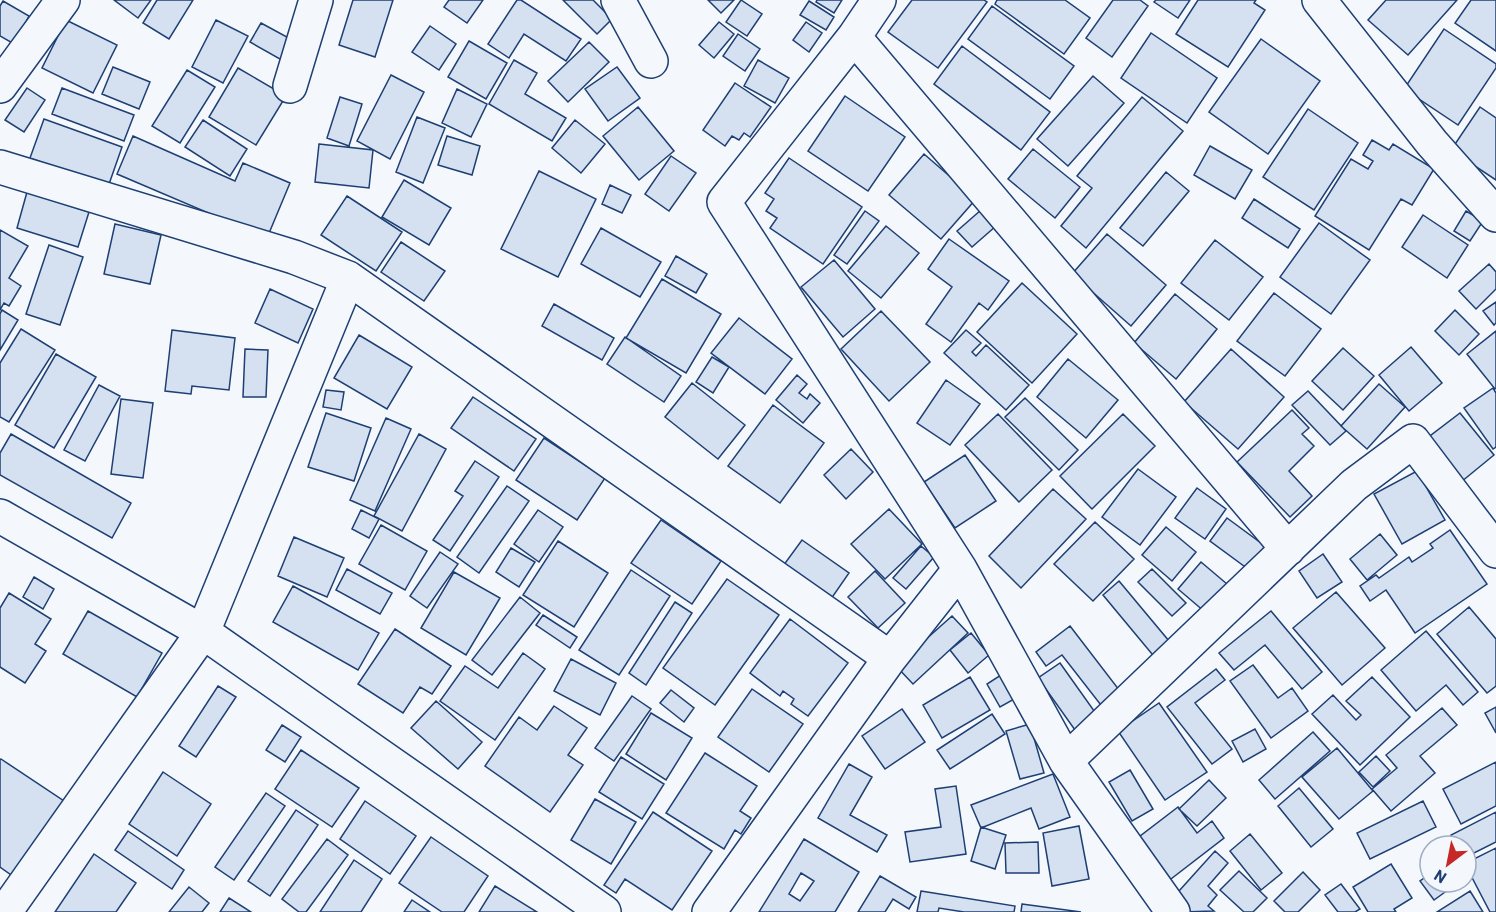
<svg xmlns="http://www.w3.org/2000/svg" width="1496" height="912" font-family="Barlow,sans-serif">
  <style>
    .building { fill: #d5e0f0; stroke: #1d3f73; stroke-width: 1.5; fill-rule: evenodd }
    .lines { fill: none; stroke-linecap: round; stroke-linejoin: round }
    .minor-casing { stroke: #1d3f73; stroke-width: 36 }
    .minor { stroke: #f4f7fb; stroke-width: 33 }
  </style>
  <rect width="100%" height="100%" fill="#f4f7fb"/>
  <path class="building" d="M114 0H151L138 18Z
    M157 0H193L169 39 143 23Z
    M353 0H393L375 57 339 45Z
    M449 0H483L467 23 444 7Z
    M517 0H521L581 39 566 61 524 34 509 58 488 44Z
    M563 0H593L612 19 597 34Z
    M708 0H734L721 13Z
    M741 0 762 14 747 36 726 22Z
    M817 0H842L834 13 816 2Z
    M912 0H984L987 2 938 68 888 32Z
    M997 0H1065L1090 18 1064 54 995 4Z
    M1113 0H1140L1148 6 1112 57 1086 38Z
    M1156 0H1190L1178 18 1154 2Z
    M1198 0H1256L1254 3 1265 10 1228 67 1176 34Z
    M1386 0H1457L1408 55 1368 20Z
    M1471 0H1496V51L1455 23Z
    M3 1 29 16 14 44 0 36V6Z
    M809 1 834 17 826 30 800 15Z
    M992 6 1074 66 1050 99 968 39Z
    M66 20 117 45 93 93 42 68Z
    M216 20 248 36 223 83 192 67Z
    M719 22 734 34 714 58 699 45Z
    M806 22 822 33 809 52 793 40Z
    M261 23 298 43 287 63 250 42Z
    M430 26 456 44 439 70 412 52Z
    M1444 29 1496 64V68L1458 125 1404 89Z
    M1151 33 1217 78 1187 123 1121 78Z
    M738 34 760 49 745 71 723 56Z
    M1261 39 1320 81 1268 154 1209 112Z
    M469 41 507 63 486 99 448 77Z
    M589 42 609 62 568 102 548 81Z
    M962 46 1050 112 1021 150 934 84Z
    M514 60 537 73 525 94 566 118 552 141 489 104Z
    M758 60 789 78 775 103 744 86Z
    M113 67 150 82 139 109 102 94Z
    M617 67 640 98 608 121 585 89Z
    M238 68 286 96 256 145 209 117Z
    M187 70 215 87 180 143 152 126Z
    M391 75 424 92 390 159 357 141Z
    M1093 76 1124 103 1068 166 1037 139Z
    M735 83 771 107 750 137 744 133 739 140 732 136 725 146 703 130Z
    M27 88 45 100 24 132 5 120Z
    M62 88 134 115 124 141 52 114Z
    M457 89 487 104 471 137 442 123Z
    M845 96 905 137 868 191 808 151Z
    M340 97 362 104 349 146 327 138Z
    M1142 97 1183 131 1086 248 1061 226 1092 188 1077 176Z
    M638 107 674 151 639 180 603 136Z
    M1480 107 1496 118V180L1451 150Z
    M1308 109 1358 143 1314 210 1263 177Z
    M417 117 445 128 423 183 396 172Z
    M44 119 122 147 108 187 30 158Z
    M203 120 247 149 230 176 185 147Z
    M575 120 605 144 581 173 552 148Z
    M133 136 235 181 243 163 290 183 267 238 117 174Z
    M447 136 480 146 472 175 438 165Z
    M1372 140 1389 150 1393 144 1434 169 1412 205 1401 199 1369 250 1315 216 1351 159 1368 169 1373 161 1363 155Z
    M319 144 373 150 369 188 315 182Z
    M1210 146 1252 170 1235 199 1194 175Z
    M1033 149 1080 187 1055 218 1008 179Z
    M924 154 976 199 941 239 889 195Z
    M671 156 696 173 669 211 645 194Z
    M789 158 862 207 823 264 770 228 777 218 766 211 774 199 765 193Z
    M539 171 596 199 558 277 501 249Z
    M1166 172 1189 191 1143 246 1120 228Z
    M404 180 451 208 429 245 382 217Z
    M610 185 631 195 622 213 602 204Z
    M27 192 89 212 78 247 17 228Z
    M347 196 402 232 376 271 321 235Z
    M1254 199 1300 229 1288 248 1242 218Z
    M981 210 996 226 972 247 957 231Z
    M865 211 879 221 847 264 834 255Z
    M1466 211 1483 221 1470 241 1454 231Z
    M1423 215 1468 245 1447 278 1402 247Z
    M1319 223 1370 260 1331 314 1280 277Z
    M115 224 161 235 150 284 104 274Z
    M886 226 919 253 881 298 848 271Z
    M601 228 661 262 640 297 581 264Z
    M0 230 28 246 9 278 21 286 9 306 4 303 0 310Z
    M1107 234 1166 285 1131 326 1072 274Z
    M949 239 1009 281 988 310 979 303 951 342 926 324 952 287 928 269Z
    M1215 240 1263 277 1229 320 1181 283Z
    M401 242 445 271 424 301 381 272Z
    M49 245 83 257 60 325 26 314Z
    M676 256 707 274 696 293 665 276Z
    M834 260 875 309 843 337 801 287Z
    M1489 264 1496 272V289L1476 309 1459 291Z
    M662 279 721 314 686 373 626 338Z
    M1022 283 1077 334 1032 383 977 332Z
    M270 289 313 309 298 343 255 323Z
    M1274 293 1321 329 1285 376 1237 341Z
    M1175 294 1217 329 1176 379 1134 343Z
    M1496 302V323L1494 325 1483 311Z
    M554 304 614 338 602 360 542 326Z
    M2 310 18 320 0 350V314Z
    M1455 310 1479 334 1459 355 1435 331Z
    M881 311 930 362 889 401 841 349Z
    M739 318 792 359 765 394 711 353Z
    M21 329 55 350 9 422 0 417V363Z
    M172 330 235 338 229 390 192 386 191 394 165 391Z
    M966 330 981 343 972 352 976 356 986 345 1029 385 1006 410 944 353Z
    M1496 331V388L1495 389 1467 354Z
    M359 335 412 367 387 409 334 378Z
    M625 337 681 376 664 402 607 364Z
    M1411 347 1442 383 1409 411 1379 375Z
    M1343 348 1374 376 1343 410 1312 381Z
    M245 349 268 350 266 397H243Z
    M1231 349 1284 397 1238 449 1184 402Z
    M56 354 96 377 54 448 15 425Z
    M712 357 729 367 713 393 696 382Z
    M1068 359 1118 400 1086 438 1037 397Z
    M797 375 807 384 799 393 807 399 810 394 820 403 803 423 776 400Z
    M946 380 980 404 950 445 917 423Z
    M692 383 745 425 718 459 665 417Z
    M1379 384 1405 407 1367 449 1341 426Z
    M99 385 120 396 85 461 64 450Z
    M1493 388 1496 393V447L1493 449 1464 408Z
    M326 390 344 392 341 410 323 407Z
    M1308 391 1346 431 1330 445 1292 405Z
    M473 397 536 439 514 471 451 428Z
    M1025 398 1078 450 1059 470 1005 417Z
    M121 399 153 403 143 478 111 474Z
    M773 405 824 443 780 503 728 466Z
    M1292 410 1309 428 1302 434 1314 446 1289 471 1312 496 1290 517 1237 462Z
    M326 413 371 428 354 481 308 467Z
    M1460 413 1494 455 1461 482 1426 439Z
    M998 414 1052 470 1019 502 965 445Z
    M1123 414 1155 446 1092 509 1060 476Z
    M386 418 411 429 375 511 350 500Z
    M11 434 131 503 112 538 0 475V453Z
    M419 434 446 449 402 531 374 516Z
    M544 438 605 478 577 520 516 480Z
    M851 449 873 472 846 499 824 475Z
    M965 455 996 501 955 528 924 482Z
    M475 461 499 477 450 551 433 540 463 496 455 491Z
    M1138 469 1176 497 1140 545 1102 517Z
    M1417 471 1445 520 1402 544 1374 494Z
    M507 486 529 501 479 573 457 557Z
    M1197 488 1226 509 1205 539 1175 518Z
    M1053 489 1086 519 1021 588 989 556Z
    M889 509 922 544 885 579 851 544Z
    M361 510 379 519 369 538 352 529Z
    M538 510 563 527 539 562 514 544Z
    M1227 518 1265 546 1248 569 1210 541Z
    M661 520 721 561 692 604 631 563Z
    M1095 522 1134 559 1093 601 1054 564Z
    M381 525 427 551 405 590 359 564Z
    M1166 527 1196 552 1172 581 1142 555Z
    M1450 530 1487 584 1415 633 1386 590 1370 601 1360 586 1376 575 1379 578 1409 557 1412 562 1433 548 1430 544Z
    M1380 534 1397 555 1367 580 1350 559Z
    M294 537 344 558 327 597 278 576Z
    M802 540 849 573 831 599 783 566Z
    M558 541 608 573 574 627 523 595Z
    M921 546 934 557 906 589 893 578Z
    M511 548 535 562 519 587 496 572Z
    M440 552 458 564 427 608 410 596Z
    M1323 554 1342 582 1317 598 1299 571Z
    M1201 562 1227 584 1205 612 1178 589Z
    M347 569 392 593 380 614 336 590Z
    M1152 569 1186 603 1172 616 1138 582Z
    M631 570 670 596 619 675 579 650Z
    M875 571 905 603 878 628 848 597Z
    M454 572 500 598 466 655 421 628Z
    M34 577 54 589 43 609 23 597Z
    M727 579 779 615 715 705 663 668Z
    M1119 581 1174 647 1157 660 1103 595Z
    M293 586 379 633 358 670 273 622Z
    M1336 592 1385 648 1342 685 1293 628Z
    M9 593 51 619 35 644 46 651 25 683 0 667V608Z
    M520 597 540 613 492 675 472 660Z
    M675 602 692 613 646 685 629 673Z
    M1469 607 1496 639V686L1487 693 1437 634Z
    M88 611 162 653 137 697 63 654Z
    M1271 611 1322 672 1302 689 1265 645 1234 670 1219 653Z
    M543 615 577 637 570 648 536 625Z
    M952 616 968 633 913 684 896 666Z
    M790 619 848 663 808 716 791 704 794 699 783 691 780 696 750 673Z
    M1070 626 1123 695 1104 709 1062 655 1046 666 1036 652Z
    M395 629 451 666 432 694 420 687 403 713 358 684Z
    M1426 631 1478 692 1463 705 1446 685 1416 711 1381 670Z
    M971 633 989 655 968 673 950 650Z
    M523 653 545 669 495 740 440 701 465 666 498 688Z
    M571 659 616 683 600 715 554 691Z
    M1060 663 1097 715 1075 730 1038 678Z
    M1253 665 1278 698 1292 688 1308 711 1271 738 1230 681Z
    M1216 669 1225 680 1195 703 1232 749 1212 764 1167 707Z
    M1004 673 1018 697 1000 707 987 684Z
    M970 677 990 710 942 738 923 705Z
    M1372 677 1410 717 1360 765 1312 714 1333 695 1356 720 1361 715 1346 701Z
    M218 686 236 697 196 757 179 746Z
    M752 689 803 724 769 772 718 737Z
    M671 690 694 708 684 722 660 703Z
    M632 696 651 709 614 761 595 748Z
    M436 701 482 742 458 769 411 728Z
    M1159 703 1207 772 1165 800 1118 731Z
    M554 706 587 728 568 755 583 765 550 812 485 766 519 717 537 730Z
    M1496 707V733L1485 713Z
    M1442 708 1457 725 1420 756 1435 773 1391 811 1372 789 1397 768 1386 755Z
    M902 709 925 742 885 769 862 736Z
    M651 713 692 738 666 780 626 754Z
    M992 714 1005 734 950 769 937 750Z
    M1030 724 1044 773 1020 779 1006 731Z
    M282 725 301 737 285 762 266 750Z
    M1255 729 1266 749 1243 762 1232 741Z
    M1313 732 1330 751 1275 799 1259 780Z
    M1337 748 1373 791 1339 819 1302 777Z
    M301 750 359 788 332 827 275 789Z
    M705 753 757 786 740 811 751 818 741 834 735 830 724 849 666 813Z
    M1376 756 1390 771 1373 787 1359 772Z
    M621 757 664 784 642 819 599 792Z
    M1 759 64 801 14 877 0 867V760Z
    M1496 762V806L1461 824 1443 789Z
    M849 764 872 777 850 815 887 835 877 852 818 818Z
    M1130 770 1153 809 1132 821 1109 782Z
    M163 772 211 804 177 856 129 824Z
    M1053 774 1070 817 1039 829 1031 808 981 828 971 805Z
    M1209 780 1226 798 1197 826 1179 809Z
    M956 786 966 854 910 862 905 832 941 827 935 789Z
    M1299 788 1333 829 1311 847 1278 806Z
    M266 793 285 806 234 880 215 867Z
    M595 799 636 822 611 864 571 840Z
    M365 801 416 836 390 874 340 839Z
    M1423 801 1436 827 1370 859 1357 833Z
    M1178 807 1197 833 1212 821 1224 838 1167 882 1135 840Z
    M296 810 318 825 270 896 248 881Z
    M653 812 712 851 672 910 625 879 616 893 604 885Z
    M1496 812V842L1466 857V846H1456L1451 835Z
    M1079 826 1089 879 1052 886 1043 833Z
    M981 827 1006 835 995 869 971 861Z
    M128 831 184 870 172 889 115 850Z
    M1250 834 1282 873 1261 890 1230 851Z
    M431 837 488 876 464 912H442L399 883Z
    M327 839 348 855 306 912H299L282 899Z
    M804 839 859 872 835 912H759ZM801 873 814 881 800 901 789 894Z
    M1038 842 1039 873H1006L1005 843Z
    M1496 848V912H1490L1466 866V863Z
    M1215 851 1228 863 1208 886 1217 895 1208 906 1214 911 1182 912 1170 901Z
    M94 854 136 883 116 912H55Z
    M354 860 382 879 361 912H320Z
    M1391 864 1412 898 1394 909 1396 912H1368L1353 887Z
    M1239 871 1267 898 1253 912H1244L1220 890Z
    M1303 872 1320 890 1298 912H1285L1274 901Z
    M1430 874V882H1459L1434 900 1420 881Z
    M880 876 916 897 909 909 893 899 885 912H858Z
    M1341 884 1360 909 1355 912H1338L1325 895Z
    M495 886 537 912H479Z
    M189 887 209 903 202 912H169Z
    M921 891 1015 906 1014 912H964L939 908 938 912H917Z
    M1470 891 1483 912H1437Z
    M229 898 251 912H220Z
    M412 900 430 912H404Z
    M1022 904 1081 912H1021Z"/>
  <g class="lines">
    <g class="minor-casing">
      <path id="minor" d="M618 0 651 61
        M879 0 854 37 724 202 960 569 1066 761 1173 912
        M1319 0 1432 143 1496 215
        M854 37 1288 549
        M0 86 63 0
        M290 86 316 0
        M0 167 294 257 348 278 890 658
        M0 516 203 632 604 912
        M1066 761 1354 485 1413 441 1496 551
        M5 912 203 632 348 278
        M709 912 890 658 960 569"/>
    </g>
    <use href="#minor" class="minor"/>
  </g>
  <g transform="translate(1448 864) rotate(212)"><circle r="28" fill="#f4f7fb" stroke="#9eadc5" stroke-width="1.5"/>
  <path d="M0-4.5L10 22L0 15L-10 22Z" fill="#c62828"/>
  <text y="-9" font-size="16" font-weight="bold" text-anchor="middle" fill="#1d3f73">N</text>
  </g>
</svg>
